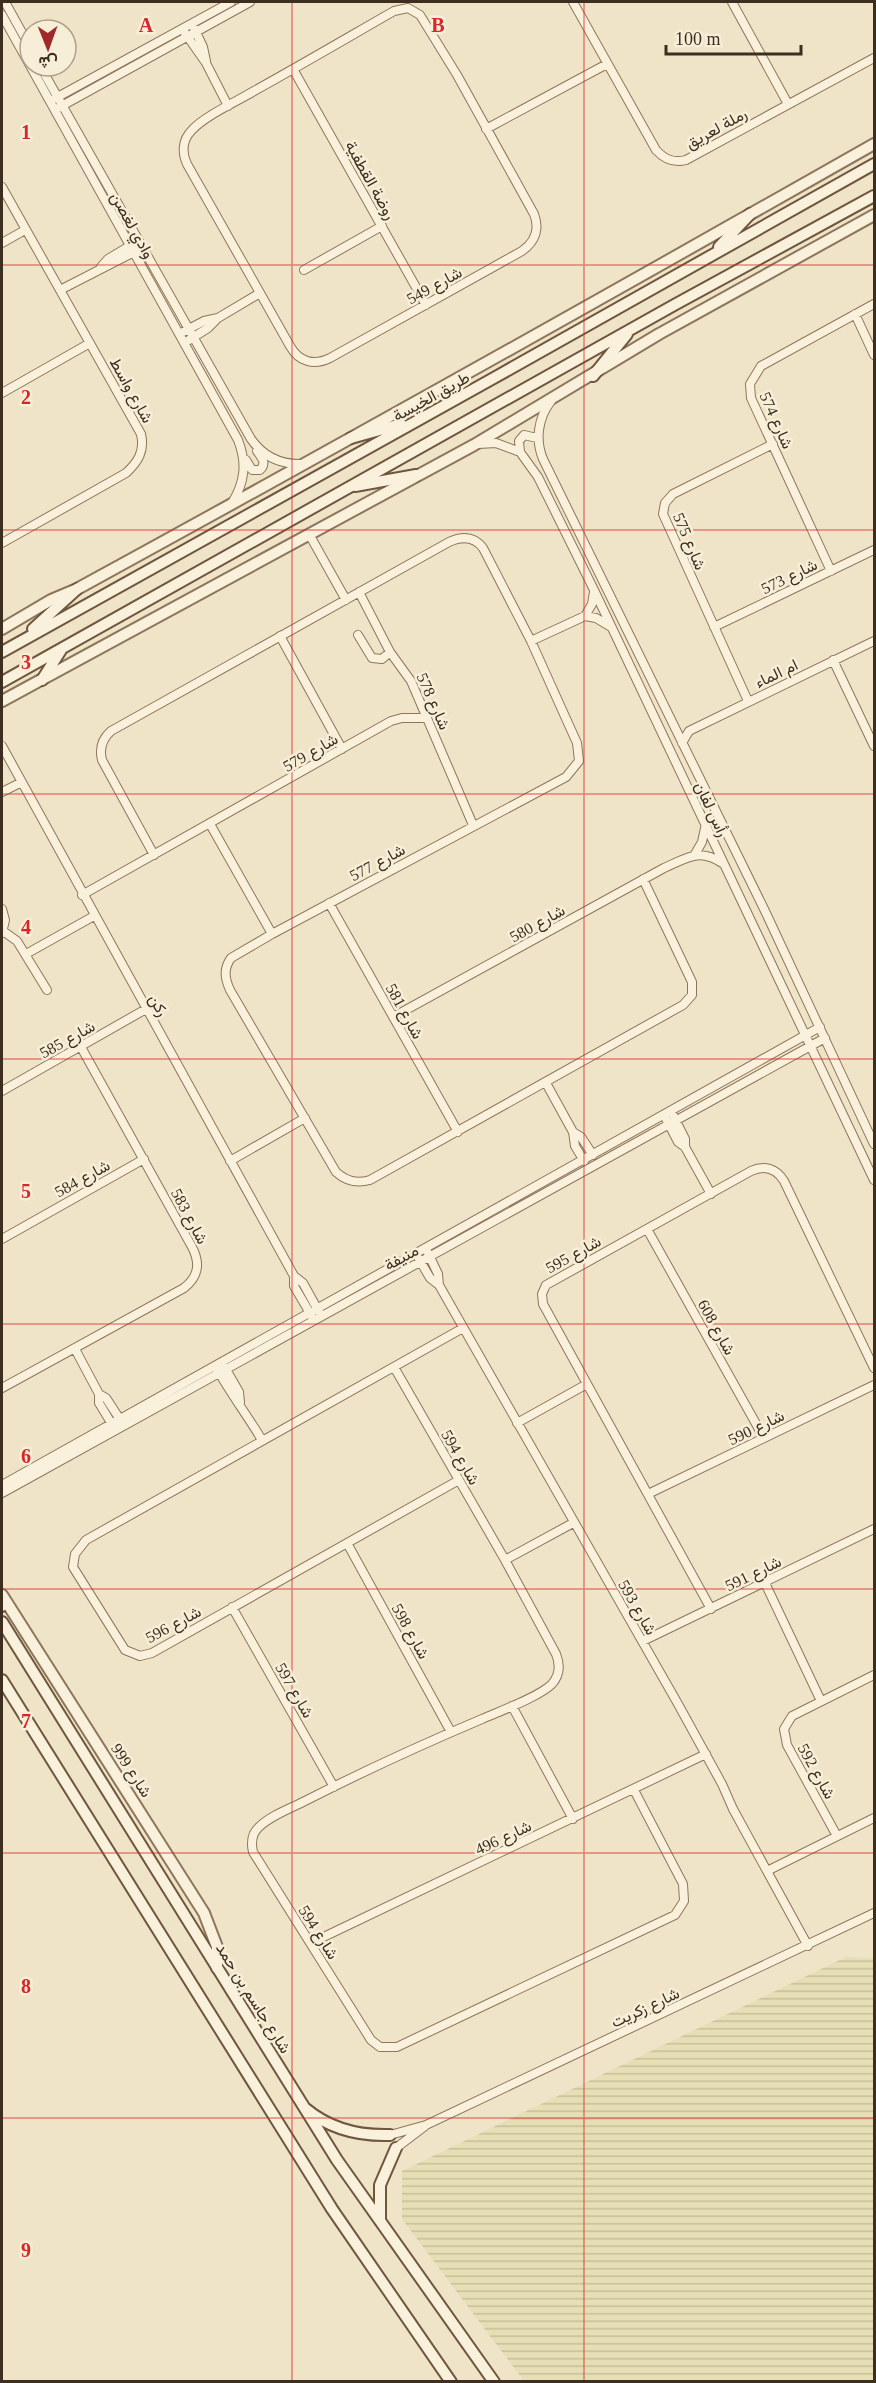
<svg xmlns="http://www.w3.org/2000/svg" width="876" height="2383" font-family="'Times New Roman',Vazirmatn,serif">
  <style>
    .farmland { fill: url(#farmland-rules) }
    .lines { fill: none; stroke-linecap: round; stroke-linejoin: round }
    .minor-casing { stroke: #8d765c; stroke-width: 10 }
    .tertiary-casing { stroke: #8d765c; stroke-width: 14 }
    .secondary-casing { stroke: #6f573f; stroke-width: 14 }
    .minor { stroke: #faf1dc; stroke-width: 8 }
    .tertiary { stroke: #faf1dc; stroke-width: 10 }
    .secondary { stroke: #faf1dc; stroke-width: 10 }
    .grid { fill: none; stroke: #d62828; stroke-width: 1.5; stroke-opacity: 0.55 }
    .labels { text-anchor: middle; stroke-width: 5; stroke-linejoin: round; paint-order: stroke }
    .street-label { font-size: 16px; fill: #3d2e20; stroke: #f7eed8 }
    .grid-label { font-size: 20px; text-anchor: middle; font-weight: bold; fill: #d62828; stroke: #f7eed8; stroke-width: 5; stroke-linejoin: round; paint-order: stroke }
  </style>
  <defs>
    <pattern id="farmland-rules" width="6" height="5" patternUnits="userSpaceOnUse" patternTransform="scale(1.5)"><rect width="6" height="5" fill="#e6deb5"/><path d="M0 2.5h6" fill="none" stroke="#c6bf9b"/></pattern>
  </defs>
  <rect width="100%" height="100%" fill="#f0e4c8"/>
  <path class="farmland" d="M846 1957 874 1958V2381H524L402 2219V2171Z"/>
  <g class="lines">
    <g class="minor-casing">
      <path id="minor" d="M5 2 30 47
        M573 2 656 150C665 160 674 163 686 160L874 58
        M732 2 788 104
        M408 8 420 15 457 75 534 214C540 229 535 242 522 251L330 358C314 366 299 362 290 346L187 164C182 153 182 140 192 130 206 115 236 102 254 91 301 65 347 38 394 11Z
        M2 15 238 440C247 463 245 482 232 503
        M194 28 203 47 206 61
        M185 33 206 63 228 106
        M40 66 251 439C263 456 281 465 303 464
        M293 69 426 305
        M54 99 231 2
        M58 108 250 2
        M486 129 607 64
        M2 187 141 434C145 451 138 462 126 473L2 543
        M2 243 25 230
        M101 267 108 259 133 244
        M304 270 382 226
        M60 290 138 250
        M855 314 874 355
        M183 332 204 321 218 318
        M189 340 208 328 218 318 260 293
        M2 393 90 343
        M551 401C538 418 535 440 543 459L765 911 874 1144
        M478 444 496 443 520 452 538 477 594 590 874 1180
        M520 452 519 441 524 435 537 438
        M246 460 252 470H260C267 463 262 458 257 451
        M309 534 346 600
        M831 571 751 398 750 384 761 366 874 304
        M359 592 390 652 411 681 473 825
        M585 616 596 618 611 627
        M714 627 874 550
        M358 635 372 658 382 659 390 652
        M280 636 342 749
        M531 641 585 616 592 604 594 592
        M833 660 874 746
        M748 701 663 514 665 503 673 494 773 444
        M682 743 689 731 874 641
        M2 746 294 1276 303 1283 319 1312
        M2 792 20 783
        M210 824 272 934
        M695 854 702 842 705 828
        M154 855 102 760C99 748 102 739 111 731L449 542C462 536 474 536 483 548L531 641 577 743 579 761 566 777 272 934 231 958C223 969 225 979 230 990L336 1172C346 1181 356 1184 370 1180L683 1005 692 995V982L643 879
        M82 895 391 721 402 718H427
        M329 903 458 1132
        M2 909 5 920 2 933
        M3 931 17 941 47 990
        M26 954 94 916
        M393 1017 664 868C687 858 699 848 722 863
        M546 1083 573 1132 581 1137 593 1155
        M2 1091 146 1009
        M673 1115 685 1139V1147L711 1194
        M666 1119 678 1142 685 1147
        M573 1132 575 1146 584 1161
        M230 1161 305 1118
        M647 1229 764 1438
        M2 1239 144 1159
        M428 1253 438 1274 439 1285
        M419 1259 430 1278 439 1285 678 1704 722 1784 733 1809 808 1946
        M294 1276V1286L311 1315
        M75 1349 99 1394V1403L113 1426
        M224 1366 239 1392 240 1402
        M394 1367 505 1560 556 1654C560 1664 560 1675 552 1684 539 1697 500 1711 482 1719 423 1744 364 1771 307 1800 292 1808 271 1815 259 1827 251 1834 251 1843 253 1852L371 2040 380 2047H397L675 1915 684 1901 683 1884 634 1790
        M217 1369C231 1394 247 1415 262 1440
        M2 1388 184 1288C198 1277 201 1264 192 1247L81 1047
        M99 1394 106 1398 121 1421
        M517 1423 587 1384
        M459 1480 152 1653 140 1656 125 1650 73 1567 75 1554 86 1540 463 1328
        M2 1485 820 1027
        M2 1493 825 1038
        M648 1494 874 1385
        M347 1543 451 1732
        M505 1560 573 1523
        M765 1583 821 1701
        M232 1607 334 1787
        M711 1609 543 1304 542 1294 546 1285 751 1171C764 1165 776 1168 784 1181L874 1368
        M643 1641 874 1529
        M512 1706 573 1819
        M837 1836 787 1745 784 1729 792 1716 874 1675
        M767 1871 874 1818
        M311 1943 706 1754
        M390 2135 426 2125 874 1913
        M396 2148 425 2126"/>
    </g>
    <g class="tertiary-casing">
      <path id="tertiary" d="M2 629 51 600 77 589C344 443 610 294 874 144
        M2 701 474 445 659 334 874 215
        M2 1595 204 1913 217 1947V1968"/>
    </g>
    <g class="secondary-casing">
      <path id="secondary" d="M719 247 750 214
        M593 376 627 334
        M351 438 401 424
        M355 486 416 475
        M33 629 77 589
        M2 652 492 379 874 164
        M42 680 61 650
        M2 682 676 304 874 196
        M2 1603V1606
        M2 1622 337 2160 494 2382
        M2 1680 332 2209 451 2382
        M306 2109C330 2129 359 2136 390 2135
        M380 2221V2185L396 2148"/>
    </g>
    <use href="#minor" class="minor"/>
    <use href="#tertiary" class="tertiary"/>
    <use href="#secondary" class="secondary"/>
  </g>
  <path class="grid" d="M292 2V2382M584 2V2382M2 265H874M2 530H874M2 794H874M2 1059H874M2 1324H874M2 1589H874M2 1853H874M2 2118H874"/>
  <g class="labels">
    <g class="street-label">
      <text transform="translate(716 128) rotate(-29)" y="6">رملة لعريق</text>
      <text transform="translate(371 180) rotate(61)" y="6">روضة القطفية</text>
      <text transform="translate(133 225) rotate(61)" y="6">وادي لغصن</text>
      <text transform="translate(434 285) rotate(-29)" y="6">شارع 549</text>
      <text transform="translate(132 390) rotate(61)" y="6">شارع واسط</text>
      <text transform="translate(431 396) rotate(-29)" y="6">طريق الخيسة</text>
      <text transform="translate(777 420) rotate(66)" y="6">شارع 574</text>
      <text transform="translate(690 541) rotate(67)" y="6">شارع 575</text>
      <text transform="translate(789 576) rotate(-26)" y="6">شارع 573</text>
      <text transform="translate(776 673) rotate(-26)" y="6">ام الماء</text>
      <text transform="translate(434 701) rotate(66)" y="6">شارع 578</text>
      <text transform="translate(310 752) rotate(-30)" y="6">شارع 579</text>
      <text transform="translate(712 809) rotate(65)" y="6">رأس لفان</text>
      <text transform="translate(377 862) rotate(-28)" y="6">شارع 577</text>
      <text transform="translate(537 923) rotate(-29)" y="6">شارع 580</text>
      <text transform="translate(159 1005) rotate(61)" y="6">ركن</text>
      <text transform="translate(405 1011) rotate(61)" y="6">شارع 581</text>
      <text transform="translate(67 1039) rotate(-29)" y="6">شارع 585</text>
      <text transform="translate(82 1178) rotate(-29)" y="6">شارع 584</text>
      <text transform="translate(190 1216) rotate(62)" y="6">شارع 583</text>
      <text transform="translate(573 1254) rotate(-29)" y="6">شارع 595</text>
      <text transform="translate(401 1257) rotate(-29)" y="6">منيفة</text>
      <text transform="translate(717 1327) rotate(61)" y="6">شارع 608</text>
      <text transform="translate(756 1427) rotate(-26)" y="6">شارع 590</text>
      <text transform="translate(461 1457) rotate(60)" y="6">شارع 594</text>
      <text transform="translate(753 1573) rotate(-26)" y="6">شارع 591</text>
      <text transform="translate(638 1607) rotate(60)" y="6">شارع 593</text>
      <text transform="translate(173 1624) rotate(-28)" y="6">شارع 596</text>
      <text transform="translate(411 1631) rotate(61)" y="6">شارع 598</text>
      <text transform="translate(295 1690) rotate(60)" y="6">شارع 597</text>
      <text transform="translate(132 1770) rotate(57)" y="6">شارع 999</text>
      <text transform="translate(817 1771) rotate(61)" y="6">شارع 592</text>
      <text transform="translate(503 1837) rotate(-25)" y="6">شارع 496</text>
      <text transform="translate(319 1932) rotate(58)" y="6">شارع 594</text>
      <text transform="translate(254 1998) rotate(58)" y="6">شارع جاسم بن حمد</text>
      <text transform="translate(645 2007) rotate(-25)" y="6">شارع زكريت</text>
    </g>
  </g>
  <g class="grid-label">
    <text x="146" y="32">A</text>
    <text x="438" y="32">B</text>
    <text x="26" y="139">1</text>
    <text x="26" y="404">2</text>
    <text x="26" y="669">3</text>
    <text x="26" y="934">4</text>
    <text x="26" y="1198">5</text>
    <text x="26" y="1463">6</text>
    <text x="26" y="1728">7</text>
    <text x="26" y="1993">8</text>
    <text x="26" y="2257">9</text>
  </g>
  <rect width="876" height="2383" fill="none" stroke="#3d2e20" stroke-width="6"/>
  <g transform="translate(48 48) rotate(179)"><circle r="28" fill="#f7eed8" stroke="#ada18e" stroke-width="1.5"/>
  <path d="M0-4.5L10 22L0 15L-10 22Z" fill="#9e2a2b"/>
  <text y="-9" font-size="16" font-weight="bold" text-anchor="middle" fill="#3d2e20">ش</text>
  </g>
  <path d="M666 45v9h135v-9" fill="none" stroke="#3d2e20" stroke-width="3"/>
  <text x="675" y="45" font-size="18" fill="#3d2e20" stroke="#f7eed8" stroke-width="4.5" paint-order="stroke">100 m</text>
</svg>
